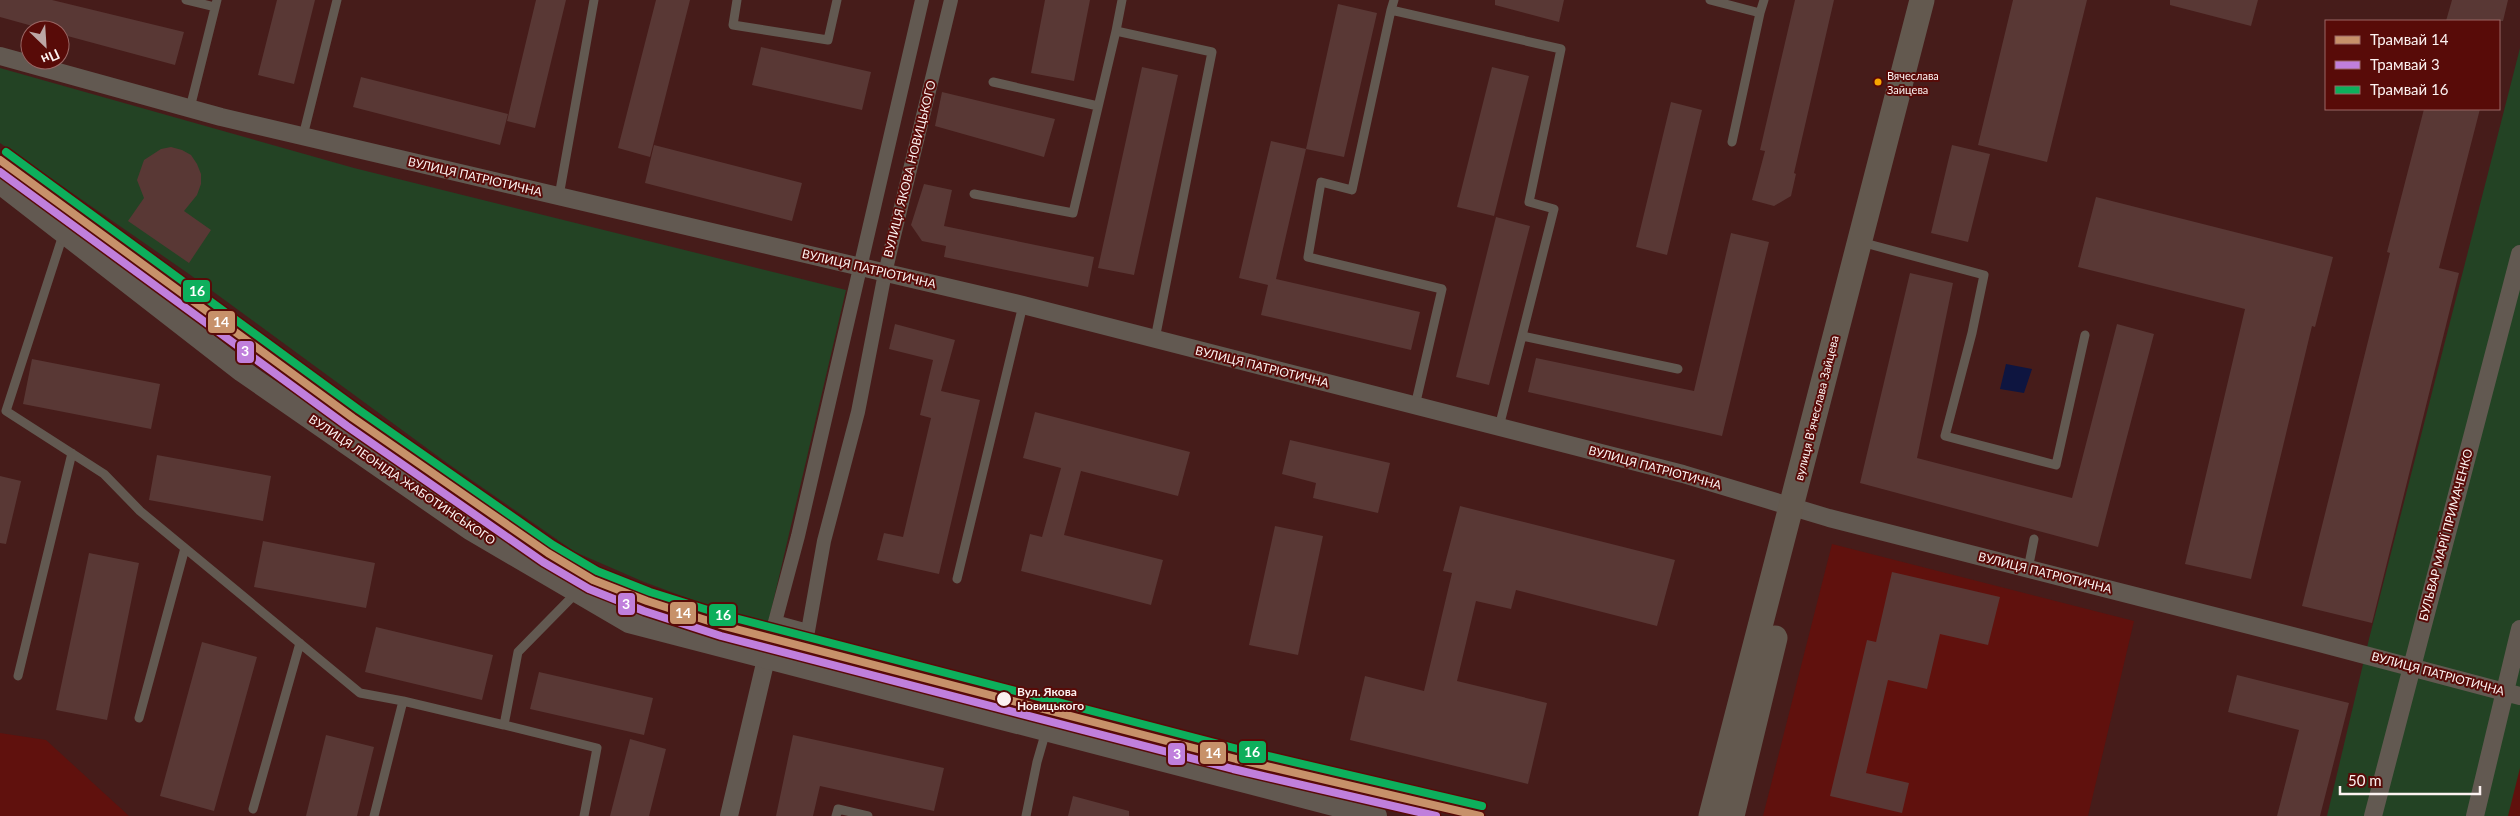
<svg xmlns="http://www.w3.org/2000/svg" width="2520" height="816" font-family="Lato,sans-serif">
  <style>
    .built { fill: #60110d }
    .green { fill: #234324 }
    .water { fill: #0e1540 }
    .building { fill: #593835 }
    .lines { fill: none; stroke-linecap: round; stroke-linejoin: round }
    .service { stroke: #625951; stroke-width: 9 }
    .pedestrian { stroke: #625951; stroke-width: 14 }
    .minor { stroke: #625951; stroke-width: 18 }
    .tertiary { stroke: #625951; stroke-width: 22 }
    .secondary { stroke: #63594f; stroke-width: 25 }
    .tram-1-casing { stroke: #580b08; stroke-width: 11 }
    .tram-2-casing { stroke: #580b08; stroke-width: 11 }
    .tram-3-casing { stroke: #580b08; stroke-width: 11 }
    .tram-1 { stroke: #c7916a; stroke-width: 8 }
    .tram-2 { stroke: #c07fdc; stroke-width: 8 }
    .tram-3 { stroke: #0daf5c; stroke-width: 8 }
    .bus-dot { fill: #f7a600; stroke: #580b08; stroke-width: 2 }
    .stop-dot { fill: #fcf2f1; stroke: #580b08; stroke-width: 2 }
    .labels { text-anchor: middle; stroke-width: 4; stroke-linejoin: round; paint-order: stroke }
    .bus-label { font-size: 11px; fill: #fcf2f1; stroke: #580b08; text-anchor: start }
    .street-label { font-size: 12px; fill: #fcf2f1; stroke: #580b08 }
    .stop-label { font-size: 12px; font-weight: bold; fill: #fcf2f1; stroke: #580b08; text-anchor: start }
    .line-badge { stroke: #580b08; stroke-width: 2 }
    .badge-label { font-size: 14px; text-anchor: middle; font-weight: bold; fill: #fff }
  </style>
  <rect width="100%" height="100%" fill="#461c1a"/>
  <path class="built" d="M1832 544 2134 621 2088 816H1763Z
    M2520 724V816H2495Z
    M0 733 46 740 129 816H0Z"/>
  <path class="green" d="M2520 48V768L2508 816H2327L2369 639Z
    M0 68 354 168 846 290 768 624 712 607 644 582 575 552 447 463 189 274 0 143Z"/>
  <path class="water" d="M2006 364 2032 369 2024 393 2000 389Z"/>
  <path class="building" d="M0 0H52L184 32 175 65 60 34V30H47L0 17Z
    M277 0H315L294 84 258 75Z
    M536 0H566L535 128 507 121Z
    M656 0H690L650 157 618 148Z
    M1045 0H1090L1074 81 1031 73Z
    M1495 0H1564L1559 22 1495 5Z
    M1795 0H1834L1794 173 1796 174 1791 196 1774 206 1752 200 1765 151 1760 150Z
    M2013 0H2087L2047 162 1978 145Z
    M2170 0H2258L2251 26 2170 5Z
    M2452 0H2508L2503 21H2446Z
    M1338 4 1377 13 1344 157 1306 149Z
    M761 47 871 72 862 110 752 85Z
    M1142 67 1178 75 1134 275 1098 268Z
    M1492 67 1529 76 1494 216 1457 207Z
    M361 77 508 114 500 145 353 107Z
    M942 92 1055 119 1044 157 935 126Z
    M1671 102 1702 110 1667 255 1636 247Z
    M2424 109H2480L2439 268 2459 273 2372 623 2302 606 2390 253 2387 252Z
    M1271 141 1306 149 1276 279 1420 312 1411 350 1261 315 1268 285 1239 278Z
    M654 145 802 183 792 221 645 183Z
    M1952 145 1990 154 1968 242 1931 233Z
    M171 147 182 150 191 155 197 164 201 174V184L197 195 184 211 211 230 189 263 128 221 144 198 137 180 144 160 161 149Z
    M924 184 952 190 944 226 1094 257 1088 287 944 257 946 246 922 241 911 225Z
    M2096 197 2333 257 2315 327 2312 326 2251 579 2185 564 2245 309 2078 267Z
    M1496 217 1530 226 1489 385 1456 377Z
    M1731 233 1769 242 1722 436 1528 392 1536 358 1694 391Z
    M1910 273 1953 283 1917 458 2072 498 2117 324 2154 334 2098 547 1860 483Z
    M895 324 955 340 941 391 980 400 939 574 877 560 884 533 903 537 931 418 920 415 933 360 889 349Z
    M32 359 160 384 151 429 23 404Z
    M1035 412 1190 452 1178 496 1081 471 1064 535 1163 560 1151 605 1021 571 1030 534 1042 537 1061 468 1023 458Z
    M1290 440 1390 463 1378 513 1313 498 1316 483 1282 474Z
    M157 455 271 476 263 521 149 500Z
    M0 476 21 481 6 544 0 543Z
    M1460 506 1675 560 1657 626 1516 590 1511 609 1476 601 1457 681 1547 703 1528 784 1350 740 1365 676 1424 691 1452 573 1443 571Z
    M1275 526 1323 536 1298 655 1249 645Z
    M263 541 375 563 366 608 254 587Z
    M89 553 139 563 107 720 56 710Z
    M1892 572 2000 597 1988 645 1940 634 1927 689 1888 680 1866 773 1909 783 1902 813 1830 796 1867 640 1876 642Z
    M376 627 493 655 482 700 365 672Z
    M202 642 257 657 214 811 160 796Z
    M539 672 653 698 644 735 530 709Z
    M2237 675 2349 703 2320 816H2277L2299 730 2228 712Z
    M326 735 374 747 357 816H306Z
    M793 735 944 768 934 811 820 786 813 816H776Z
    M630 739 666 749 649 816H610Z
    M1073 796 1129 811V816H1068Z"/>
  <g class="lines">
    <path class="service" d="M186 0 215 7
      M737 0 733 25 828 40 837 0
      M1394 0 1391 10 1561 49 1529 202 1554 209 1499 427
      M1710 0 1760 13 1764 0
      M1391 10 1352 190 1321 182 1308 257 1442 289 1415 406
      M1116 31 1122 0
      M993 82 1098 106
      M190 108 217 0
      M303 136 337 0
      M1732 142 1760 13
      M974 194 1073 213 1116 31 1212 52 1155 339
      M559 196 594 0
      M63 235 6 411 104 474 140 511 360 693 403 701
      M1872 245 1984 275 1972 333 1945 436 2056 465 2085 335
      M1522 336 1678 369
      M2028 569 2034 539
      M957 579 1023 305
      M18 676 72 453
      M139 718 185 548
      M504 725 597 748 584 816
      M253 809 300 643
      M374 816 403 701 504 725 518 652 577 592
      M836 816 838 809 868 816
      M1026 816 1037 762 1046 731"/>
    <path class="pedestrian" d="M922 0 798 536 775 622 808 631 824 541 858 412 885 273 951 0
      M766 659 775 622
      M798 667 808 631"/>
    <path class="minor" d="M0 56 221 117 1023 305 1683 474 1829 518 2312 641 2520 696
      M729 816 766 659
      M2373 816 2520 254
      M2475 816 2520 629"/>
    <path class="tertiary" d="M0 183 242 371 470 529 629 622 1376 816"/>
    <path class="secondary" d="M1711 816 1922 0
      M1732 816 1775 638"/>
    <g class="tram-1-casing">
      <path id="tram-1" d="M0 160 353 418 548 553 593 580 647 601 724 626 1236 759 1480 816"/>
    </g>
    <g class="tram-2-casing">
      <path id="tram-2" d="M0 172 347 426 543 562 589 589 644 611 721 636 1233 769 1436 816"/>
    </g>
    <g class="tram-3-casing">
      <path id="tram-3" d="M6 152 359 410 553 545 597 571 650 592 727 616 1238 749 1482 806"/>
    </g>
    <use href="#tram-1" class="tram-1"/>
    <use href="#tram-2" class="tram-2"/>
    <use href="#tram-3" class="tram-3"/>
  </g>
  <circle class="bus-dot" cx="1878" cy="82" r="4.5"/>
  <circle class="stop-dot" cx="1004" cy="699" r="8"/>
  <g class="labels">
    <g class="bus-label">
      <text x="1887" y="80">Вячеслава<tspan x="1887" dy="14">Зайцева</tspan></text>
    </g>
    <g class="street-label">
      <text transform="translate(910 169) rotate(-76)" y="4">ВУЛИЦЯ ЯКОВА НОВИЦЬКОГО</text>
      <text transform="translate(475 177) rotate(13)" y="4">ВУЛИЦЯ ПАТРІОТИЧНА</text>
      <text transform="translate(869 269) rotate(13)" y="4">ВУЛИЦЯ ПАТРІОТИЧНА</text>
      <text transform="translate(1262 367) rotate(14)" y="4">ВУЛИЦЯ ПАТРІОТИЧНА</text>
      <text transform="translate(1817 408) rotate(-76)" y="4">вулиця Вʼячеслава Зайцева</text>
      <text transform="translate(1655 468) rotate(15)" y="4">ВУЛИЦЯ ПАТРІОТИЧНА</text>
      <text transform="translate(402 480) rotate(34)" y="4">ВУЛИЦЯ ЛЕОНІДА ЖАБОТИНСЬКОГО</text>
      <text transform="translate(2446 535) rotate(-75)" y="4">БУЛЬВАР МАРІЇ ПРИМАЧЕНКО</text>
      <text transform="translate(2045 573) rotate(14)" y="4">ВУЛИЦЯ ПАТРІОТИЧНА</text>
      <text transform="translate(2438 674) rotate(15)" y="4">ВУЛИЦЯ ПАТРІОТИЧНА</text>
    </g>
    <g class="stop-label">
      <text x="1017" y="696">Вул. Якова<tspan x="1017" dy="14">Новицького</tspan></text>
    </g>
  </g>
  <g class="line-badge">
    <rect x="182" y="279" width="29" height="24" rx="5" fill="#0daf5c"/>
    <rect x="207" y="310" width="29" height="24" rx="5" fill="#c7916a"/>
    <rect x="236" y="340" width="19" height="24" rx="5" fill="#c07fdc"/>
    <rect x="617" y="592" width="19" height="24" rx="5" fill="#c07fdc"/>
    <rect x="669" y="601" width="28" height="24" rx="5" fill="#c7916a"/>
    <rect x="708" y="603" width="29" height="24" rx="5" fill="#0daf5c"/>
    <rect x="1238" y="740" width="29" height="24" rx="5" fill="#0daf5c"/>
    <rect x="1199" y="741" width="28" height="24" rx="5" fill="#c7916a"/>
    <rect x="1167" y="742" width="19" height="24" rx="5" fill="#c07fdc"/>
  </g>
  <g class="badge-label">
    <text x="197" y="296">16</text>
    <text x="221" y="327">14</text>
    <text x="245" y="356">3</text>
    <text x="626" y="609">3</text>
    <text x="683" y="618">14</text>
    <text x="723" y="620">16</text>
    <text x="1252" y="757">16</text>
    <text x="1213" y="758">14</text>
    <text x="1177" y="759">3</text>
  </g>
  <rect x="2325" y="20" width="175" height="90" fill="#580b08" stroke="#9a6765"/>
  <rect x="2335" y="36" width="25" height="8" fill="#c7916a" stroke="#9a6765"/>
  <text x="2370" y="45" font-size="15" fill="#fcf2f1">Трамвай 14</text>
  <rect x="2335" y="61" width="25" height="8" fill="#c07fdc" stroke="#9a6765"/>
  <text x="2370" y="70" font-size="15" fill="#fcf2f1">Трамвай 3</text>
  <rect x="2335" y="86" width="25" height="8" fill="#0daf5c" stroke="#9a6765"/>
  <text x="2370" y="95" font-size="15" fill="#fcf2f1">Трамвай 16</text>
  <g transform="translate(45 45) rotate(155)"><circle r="24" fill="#580b08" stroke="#9a6765"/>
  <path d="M0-4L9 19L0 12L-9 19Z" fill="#bca7a6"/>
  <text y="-8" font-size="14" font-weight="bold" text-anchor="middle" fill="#fcf2f1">Пн</text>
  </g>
  <path d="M2340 786v8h140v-8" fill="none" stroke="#fcf2f1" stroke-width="2.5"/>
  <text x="2348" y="786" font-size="15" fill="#fcf2f1" stroke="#580b08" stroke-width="4" paint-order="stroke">50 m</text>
</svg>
